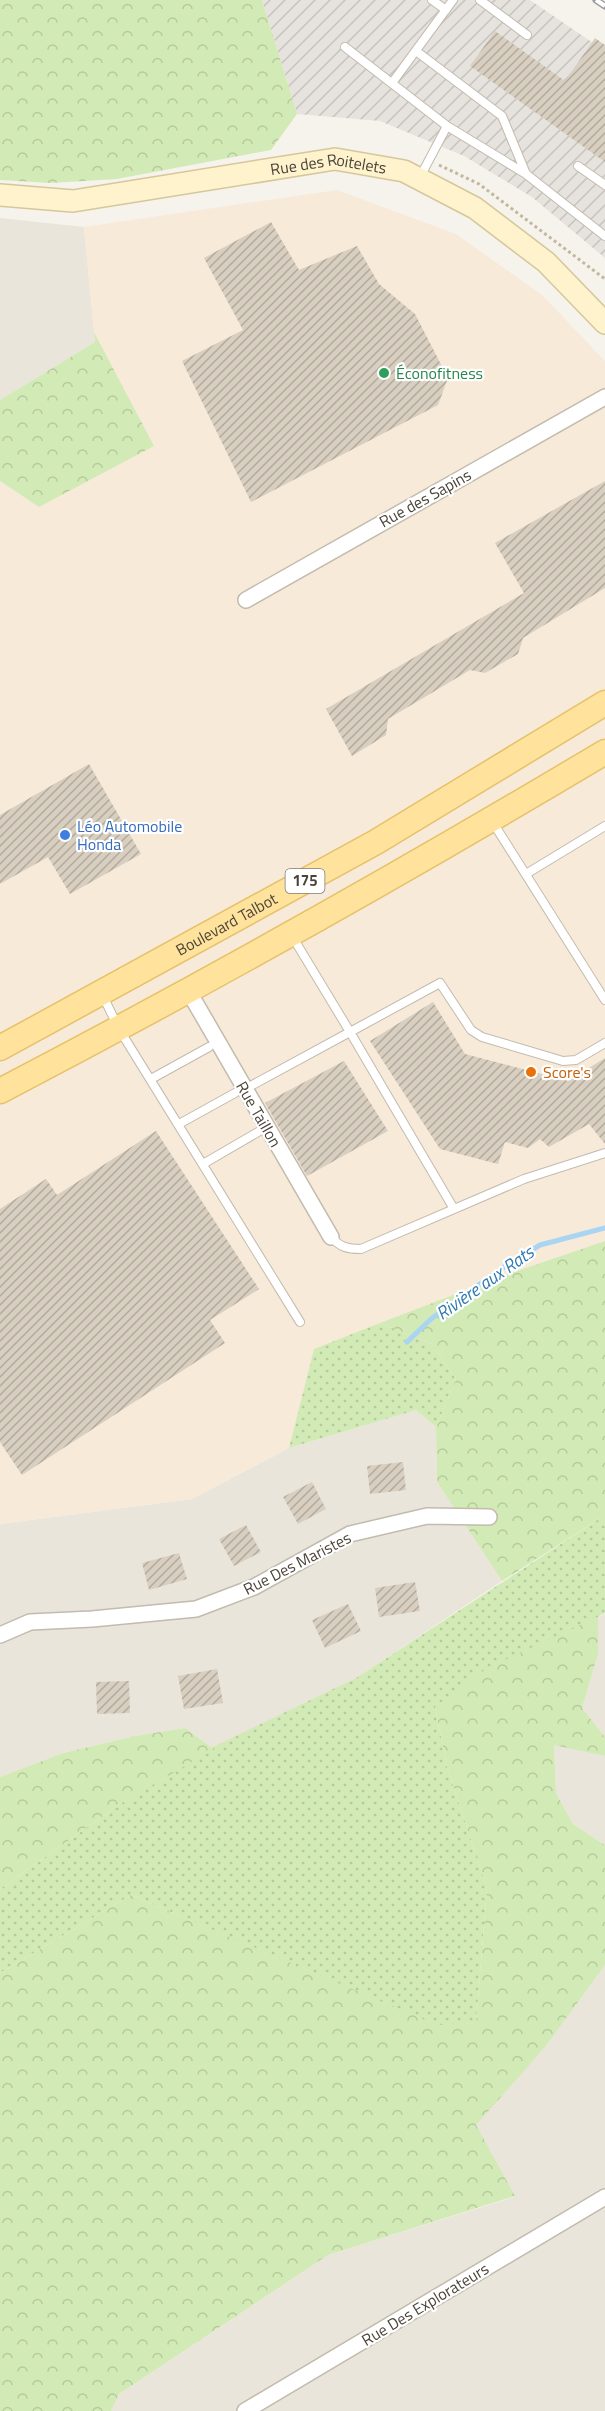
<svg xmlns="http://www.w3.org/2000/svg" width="605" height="2411" font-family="'Titillium Web',sans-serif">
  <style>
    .residential { fill: #eae5da }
    .commercial { fill: #f7ead8 }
    .industrial { fill: url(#industrial-furrows) }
    .grass { fill: url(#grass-dots) }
    .forest { fill: url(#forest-crowns) }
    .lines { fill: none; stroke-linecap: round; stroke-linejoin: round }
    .stream { stroke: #a9d4f2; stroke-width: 5 }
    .building { fill: url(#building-hatch) }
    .lane-casing { stroke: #c2bbae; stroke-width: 10 }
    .street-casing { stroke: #c2bbae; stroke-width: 18 }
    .secondary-casing { stroke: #d6c79b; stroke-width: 24 }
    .primary-casing { stroke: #e6c16a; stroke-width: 27 }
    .path { stroke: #c4b79f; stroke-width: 3; stroke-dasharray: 3 3; stroke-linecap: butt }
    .lane { stroke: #fff; stroke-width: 8 }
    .street { stroke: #fff; stroke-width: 15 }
    .secondary { stroke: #fff3cd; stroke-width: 21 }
    .primary { stroke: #ffe39c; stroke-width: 24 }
    .rail-casing { stroke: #9a9a9a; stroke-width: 7 }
    .rail { stroke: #fff; stroke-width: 4.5; stroke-dasharray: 14; stroke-linecap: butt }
    .leisure-dot { fill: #2e9e5b; stroke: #fff; stroke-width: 2 }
    .shop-dot { fill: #3f7fe0; stroke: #fff; stroke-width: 2 }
    .food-dot { fill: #e8710a; stroke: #fff; stroke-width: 2 }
    .labels { text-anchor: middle; stroke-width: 4.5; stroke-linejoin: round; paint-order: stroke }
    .shield { fill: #fff; stroke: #817c74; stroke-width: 1.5 }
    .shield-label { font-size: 15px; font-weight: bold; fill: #4b4439 }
    .street-label { font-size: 16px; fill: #4b4439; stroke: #fff }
    .leisure-label { font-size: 16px; fill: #27864d; stroke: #fff; text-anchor: start }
    .shop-label { font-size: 16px; fill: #366cbe; stroke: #fff; text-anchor: start }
    .food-label { font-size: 16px; fill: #c56008; stroke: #fff; text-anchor: start }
    .water-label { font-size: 18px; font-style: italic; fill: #2e7ab2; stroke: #fff }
  </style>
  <defs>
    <pattern id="industrial-furrows" width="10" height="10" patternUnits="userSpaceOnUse" patternTransform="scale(1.5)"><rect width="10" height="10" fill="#e6e2dd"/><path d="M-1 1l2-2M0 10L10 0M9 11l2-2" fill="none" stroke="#c7c3be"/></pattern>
    <pattern id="grass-dots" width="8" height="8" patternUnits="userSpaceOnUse" patternTransform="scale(1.5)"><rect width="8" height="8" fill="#d2eab5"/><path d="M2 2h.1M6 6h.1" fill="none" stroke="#b6ca9c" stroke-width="1.8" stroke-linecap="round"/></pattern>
    <pattern id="forest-crowns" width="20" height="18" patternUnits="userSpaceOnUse" patternTransform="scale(1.5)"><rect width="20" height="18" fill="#d2eab5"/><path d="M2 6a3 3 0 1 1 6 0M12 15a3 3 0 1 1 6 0" fill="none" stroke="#b6ca9c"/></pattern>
    <pattern id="building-hatch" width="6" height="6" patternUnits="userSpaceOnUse" patternTransform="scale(1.5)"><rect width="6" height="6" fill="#d8cfc1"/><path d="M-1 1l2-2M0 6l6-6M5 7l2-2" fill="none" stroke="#b1aa9e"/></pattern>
  </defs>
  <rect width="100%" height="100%" fill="#f6f3ec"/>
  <path class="residential" d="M0 218 84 227 95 342 0 400Z
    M416 1410 436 1427 437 1482 502 1581 356 1678 214 1749 185 1728 135 1736 63 1753 0 1777V1524L192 1499 289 1448Z
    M605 1614V1737L582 1708 598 1654V1617Z
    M554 1744 605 1756V1845L573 1824 556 1793Z
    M605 1965V2411H111L119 2394 328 2255 514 2197 475 2125 546 2046Z"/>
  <path class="commercial" d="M337 190 456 234 542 295 605 361V1241L508 1274 314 1349 289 1448 192 1499 0 1524V481L39 507 154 446 94 332 84 227Z"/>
  <path class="industrial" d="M262 0H530L605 51V258L532 197 464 156 380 121 297 114Z"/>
  <path class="grass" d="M380 1323 432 1344 456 1379 436 1427 416 1410 289 1448 314 1349Z
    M605 1515V1613L435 1707 447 1767 487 1888 476 2023 437 2026 131 1895 0 1973V1889L120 1804 213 1747 356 1678Z"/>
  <path class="forest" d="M0 0H262L297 114 271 150 117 179 50 183 0 180Z
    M94 332 154 446 39 507 0 481V400L95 342Z
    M605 1241V1515L502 1581 437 1482 436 1427 456 1379 432 1344 380 1323 508 1274Z
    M598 1617V1654L582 1708 605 1737V1756L554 1745 556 1793 573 1824 605 1845V1965L546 2046 476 2125 515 2196 328 2255 119 2394 111 2411H0V1973L131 1895 437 2025 476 2023 487 1888 447 1767 435 1707 487 1668Z
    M185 1728 214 1749 120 1804 0 1889V1777L63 1753 135 1736Z"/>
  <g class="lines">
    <path class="stream" d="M407 1342 431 1319 501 1269 540 1245 605 1228"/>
  </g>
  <path class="building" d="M495 31 565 81 595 38 605 45V162L470 66Z
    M271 222 299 270 357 246 379 284 415 314 448 378 438 405 251 502 182 361 243 330 204 258Z
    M605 481V588L523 638 518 654 485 673 470 670 388 719 386 735 352 756 326 709 524 593 495 543Z
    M89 764 141 854 70 894 48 857 0 884V815Z
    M433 1002 465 1054 568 1081 605 1058V1144L589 1124 549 1147 540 1139 528 1148 505 1142 498 1164 440 1149 370 1041Z
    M344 1061 388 1131 307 1176 265 1103Z
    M156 1131 259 1289 210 1320 225 1343 22 1475 0 1442V1209L46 1179 57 1195Z
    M403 1462 406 1490 370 1494 367 1466Z
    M312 1482 326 1509 298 1524 283 1497Z
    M246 1525 261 1552 234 1566 219 1539Z
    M179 1553 187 1579 149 1590 142 1563Z
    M415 1582 420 1611 379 1617 375 1588Z
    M348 1604 361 1631 325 1648 312 1620Z
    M217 1669 223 1703 184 1709 178 1676Z
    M129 1681 130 1713 97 1714 96 1682Z"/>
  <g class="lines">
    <g class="lane-casing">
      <path id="lane" d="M432 0 446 10
        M480 0 527 35
        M345 47 447 126
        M416 51 502 116 526 174
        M392 83 453 0
        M578 166 605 185
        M420 177 447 126 526 174 605 236
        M492 821 605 1000
        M526 874 605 826
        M292 936 350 1032 440 983 471 1030 482 1037 563 1061 576 1060 605 1043
        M102 994 119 1029 300 1322
        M151 1079 209 1047
        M245 1089 350 1032 454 1209
        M179 1124 235 1093
        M203 1164 258 1132
        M331 1237C340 1247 347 1249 361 1249L524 1179 605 1153"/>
    </g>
    <g class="street-casing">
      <path id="street" d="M246 600 605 397
        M189 992 331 1237
        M0 1635 30 1622 92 1619 196 1609 254 1587 350 1534 427 1516 489 1517
        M245 2411 605 2197"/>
    </g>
    <g class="secondary-casing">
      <g id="secondary">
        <path id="s1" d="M0 195 73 201 335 159 404 171 475 208 546 262 605 323"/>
      </g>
    </g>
    <g class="primary-casing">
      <g id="primary">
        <path id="s2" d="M0 1048 376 842 605 703"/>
        <path d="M0 1091C205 984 406 871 605 752"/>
      </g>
    </g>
    <path class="path" d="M439 165 479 184 605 279"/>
    <use href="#lane" class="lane"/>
    <use href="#street" class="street"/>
    <use href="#secondary" class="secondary"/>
    <use href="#primary" class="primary"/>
    <g class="rail-casing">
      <path id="rail" d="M596 0 605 6"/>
    </g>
    <use href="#rail" class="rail"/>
  </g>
  <circle class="leisure-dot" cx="384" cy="373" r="6"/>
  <circle class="shop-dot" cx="65" cy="835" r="6"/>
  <circle class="food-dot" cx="531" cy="1072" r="6"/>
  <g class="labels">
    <rect class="shield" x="285.5" y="869" width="39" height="24" rx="4.5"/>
    <g class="shield-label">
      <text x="305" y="886">175</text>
    </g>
    <g class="street-label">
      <text dy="6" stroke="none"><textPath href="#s1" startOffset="332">Rue des Roitelets</textPath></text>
      <text transform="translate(425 498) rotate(-29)" y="6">Rue des Sapins</text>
      <text dy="6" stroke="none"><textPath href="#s2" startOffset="258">Boulevard Talbot</textPath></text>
      <text transform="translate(259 1114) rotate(60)" y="6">Rue Taillon</text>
      <text transform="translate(297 1563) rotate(-27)" y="6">Rue Des Maristes</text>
      <text transform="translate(425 2304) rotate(-31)" y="6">Rue Des Explorateurs</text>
    </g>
    <g class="leisure-label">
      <text x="396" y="379">Éconofitness</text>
    </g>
    <g class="shop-label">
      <text x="77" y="832">Léo Automobile<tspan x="77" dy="18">Honda</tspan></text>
    </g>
    <g class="food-label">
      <text x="543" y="1078">Score's</text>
    </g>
    <g class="water-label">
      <text transform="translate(485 1283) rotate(-35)" y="6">Rivière aux Rats</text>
    </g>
  </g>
</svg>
